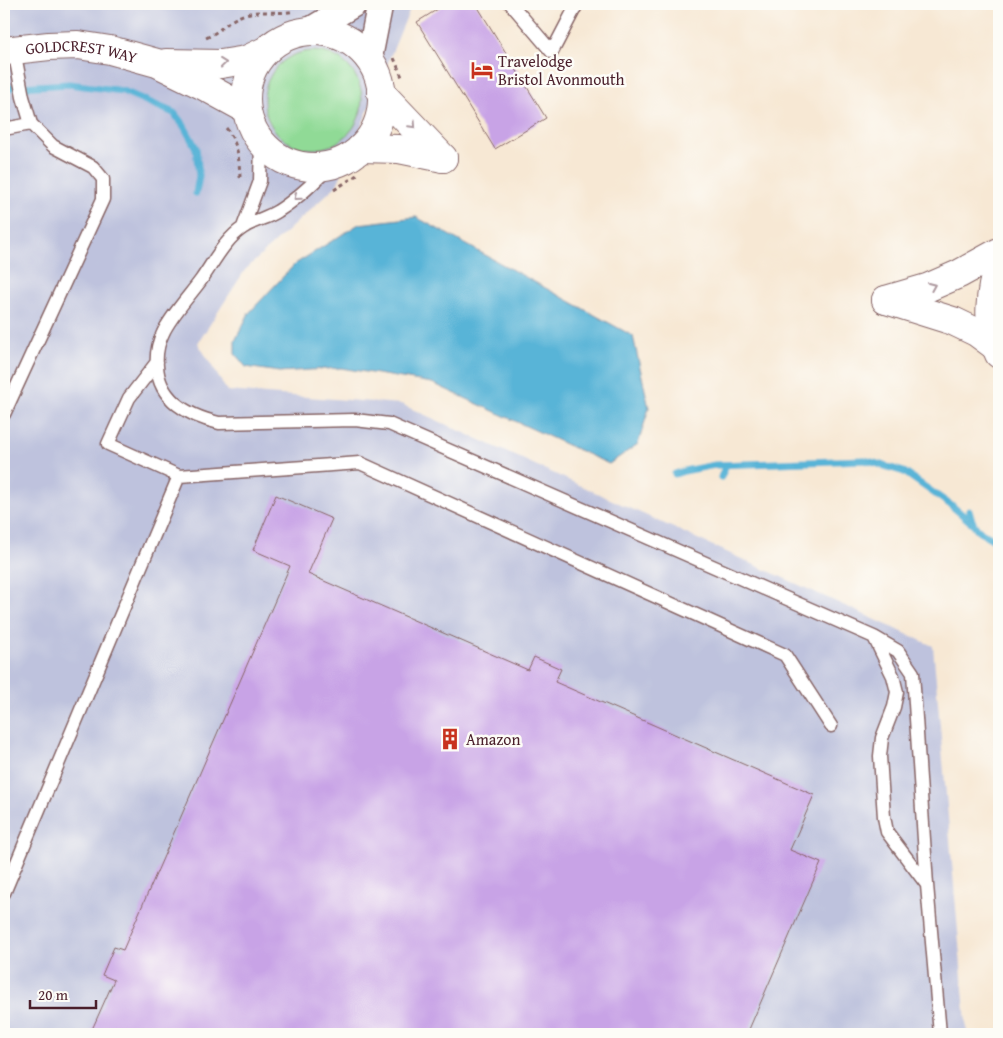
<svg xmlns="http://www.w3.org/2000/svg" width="1003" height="1038" font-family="'Gentium Book Plus',serif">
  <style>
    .industrial { fill: #bec2dd }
    .green { fill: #90da96; stroke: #6d7c60 }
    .water { fill: #59b4d7; stroke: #526a81 }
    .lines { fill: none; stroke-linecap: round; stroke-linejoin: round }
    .stream { stroke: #59b4d7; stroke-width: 7 }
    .building { fill: #c8a3e6 }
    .service-casing { stroke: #876566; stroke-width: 15 }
    .minor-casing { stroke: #876566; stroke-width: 28 }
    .tertiary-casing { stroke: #876566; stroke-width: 30 }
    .path { stroke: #876566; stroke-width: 3; stroke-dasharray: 4 4; stroke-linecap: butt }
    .service { stroke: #fff; stroke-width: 12 }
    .minor { stroke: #fff; stroke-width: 25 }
    .tertiary { stroke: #fff; stroke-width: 28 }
    .oneway { stroke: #ae9aa0 }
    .labels { text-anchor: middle; stroke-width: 5; stroke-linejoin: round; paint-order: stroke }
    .street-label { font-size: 16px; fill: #4a1f2b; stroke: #fdfcf7 }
    .poi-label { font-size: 16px; fill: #4a1f2b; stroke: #fdfcf7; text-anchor: start }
  </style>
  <rect width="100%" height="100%" fill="#fdfcf7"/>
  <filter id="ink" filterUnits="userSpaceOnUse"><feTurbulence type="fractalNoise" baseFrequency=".02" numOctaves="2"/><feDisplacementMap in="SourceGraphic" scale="10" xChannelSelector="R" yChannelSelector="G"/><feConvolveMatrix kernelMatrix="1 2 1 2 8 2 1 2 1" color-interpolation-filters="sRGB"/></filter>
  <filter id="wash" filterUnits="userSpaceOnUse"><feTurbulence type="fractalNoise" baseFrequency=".0096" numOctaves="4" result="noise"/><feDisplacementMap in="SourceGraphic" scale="20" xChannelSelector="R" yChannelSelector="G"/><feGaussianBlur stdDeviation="1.12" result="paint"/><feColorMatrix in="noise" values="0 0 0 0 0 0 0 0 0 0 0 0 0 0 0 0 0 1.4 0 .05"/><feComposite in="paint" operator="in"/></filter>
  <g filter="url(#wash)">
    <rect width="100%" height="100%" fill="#f7e8d4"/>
    <path class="industrial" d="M4 4H412L337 185 245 270 198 343 227 391 401 404 933 646 967 1034H4Z"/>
    <path class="green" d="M264 100a49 49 0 1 1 98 0a49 49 0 1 1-98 0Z"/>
    <path class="water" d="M416 217 633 336 649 408 638 444 609 464 432 383 341 368 279 372 246 367 235 354V341L249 313 295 264 359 224Z"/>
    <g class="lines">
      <path class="stream" d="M4 88 69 84 123 91 174 113 184 126 196 148 199 176 196 193
        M675 474 684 471 715 465 865 460 904 472 952 506 972 523
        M721 477 726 465
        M969 511C975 534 981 531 999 543"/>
    </g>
    <g id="blocks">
      <path class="building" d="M446 4H476L546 118 495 149 417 22Z
        M276 495 332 519 308 574 528 670 534 657 561 669 555 682 814 795 790 850 821 863 747 1034H90L114 980 102 975 114 947 123 950 290 566 253 550Z"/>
    </g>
  </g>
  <g filter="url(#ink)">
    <use href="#blocks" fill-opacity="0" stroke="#876566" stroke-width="1"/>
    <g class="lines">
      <g class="service-casing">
        <path id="service" d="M511 4 552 52 577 4
          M4 129 31 124
          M333 164C316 180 299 198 278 211 268 218 254 220 244 227 225 239 213 263 201 280 190 295 170 317 163 333 158 343 156 355 157 366 159 400 189 416 219 423L355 420 389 424 874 637 898 651 913 673 927 885 940 1034
          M243 227 260 181 261 143
          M157 362 129 398 108 444 179 476 360 463 785 655 831 726
          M4 414 103 199V179L93 167 53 146 31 124 23 97 14 50
          M874 637 893 676 897 692 894 707 882 738 880 756 884 817 887 832 927 885
          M4 893 179 476"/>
      </g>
      <g class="minor-casing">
        <path id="minor" d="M307 32 354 4
          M369 60 380 4"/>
      </g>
      <g class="tertiary-casing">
        <g id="tertiary">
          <circle cx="314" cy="99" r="68"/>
          <path id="s1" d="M4 51 49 46 78 45 110 50 157 63 204 86 246 109"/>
          <path d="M166 63 221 64 246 60 265 51"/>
          <path d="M381 93 443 158"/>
          <path d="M361 148 399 149 443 158"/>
          <path d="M999 262C990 290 985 326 999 354"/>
          <path d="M886 300 927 288 959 274 999 252"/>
          <path d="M886 300 953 321 976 332 995 346"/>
        </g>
      </g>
      <path class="path" d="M206 38C221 31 230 18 246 14 262 9 279 15 294 11
        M394 58 402 77
        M226 128C238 143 239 158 240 177L243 178
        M334 190 360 173"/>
      <use href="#service" class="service"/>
      <use href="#minor" class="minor"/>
      <use href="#tertiary" class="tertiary"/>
    </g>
    <defs><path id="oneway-chevron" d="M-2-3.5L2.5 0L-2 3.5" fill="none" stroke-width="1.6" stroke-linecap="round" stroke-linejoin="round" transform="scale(1.25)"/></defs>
    <g class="oneway">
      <use href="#oneway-chevron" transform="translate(223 63) rotate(-6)"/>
      <use href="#oneway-chevron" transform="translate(413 125) rotate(47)"/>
      <use href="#oneway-chevron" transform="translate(297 197) rotate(140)"/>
      <use href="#oneway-chevron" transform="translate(932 286) rotate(-23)"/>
    </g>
  </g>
  <defs>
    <g id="hotel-bare" transform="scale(1.725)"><path d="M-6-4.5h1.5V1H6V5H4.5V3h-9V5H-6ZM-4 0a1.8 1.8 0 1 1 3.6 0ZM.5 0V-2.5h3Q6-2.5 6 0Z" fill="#c8321e" stroke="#fdfcf7" stroke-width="2.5" paint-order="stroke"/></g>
    <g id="building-bare" transform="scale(1.725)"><path d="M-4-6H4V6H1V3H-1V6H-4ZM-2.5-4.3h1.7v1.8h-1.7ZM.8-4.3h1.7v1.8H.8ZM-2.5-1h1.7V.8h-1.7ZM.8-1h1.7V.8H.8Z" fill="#c8321e" stroke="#fdfcf7" stroke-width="2.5" paint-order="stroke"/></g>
  </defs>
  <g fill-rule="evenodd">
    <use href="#hotel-bare" x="482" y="70"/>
    <use href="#building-bare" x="450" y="739"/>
  </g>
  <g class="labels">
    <g class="street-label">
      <text dy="6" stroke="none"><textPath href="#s1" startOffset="78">GOLDCREST WAY</textPath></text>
    </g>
    <g class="poi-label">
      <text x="498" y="67">Travelodge<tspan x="498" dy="18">Bristol Avonmouth</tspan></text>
      <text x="466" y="745">Amazon</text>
    </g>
  </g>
  <rect width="1003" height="1038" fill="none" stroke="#fdfcf7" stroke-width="20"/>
  <path d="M30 1000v8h66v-8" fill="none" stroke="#4a1f2b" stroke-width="2.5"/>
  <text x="38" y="1000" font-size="15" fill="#4a1f2b" stroke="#fdfcf7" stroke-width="4" paint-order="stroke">20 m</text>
</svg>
